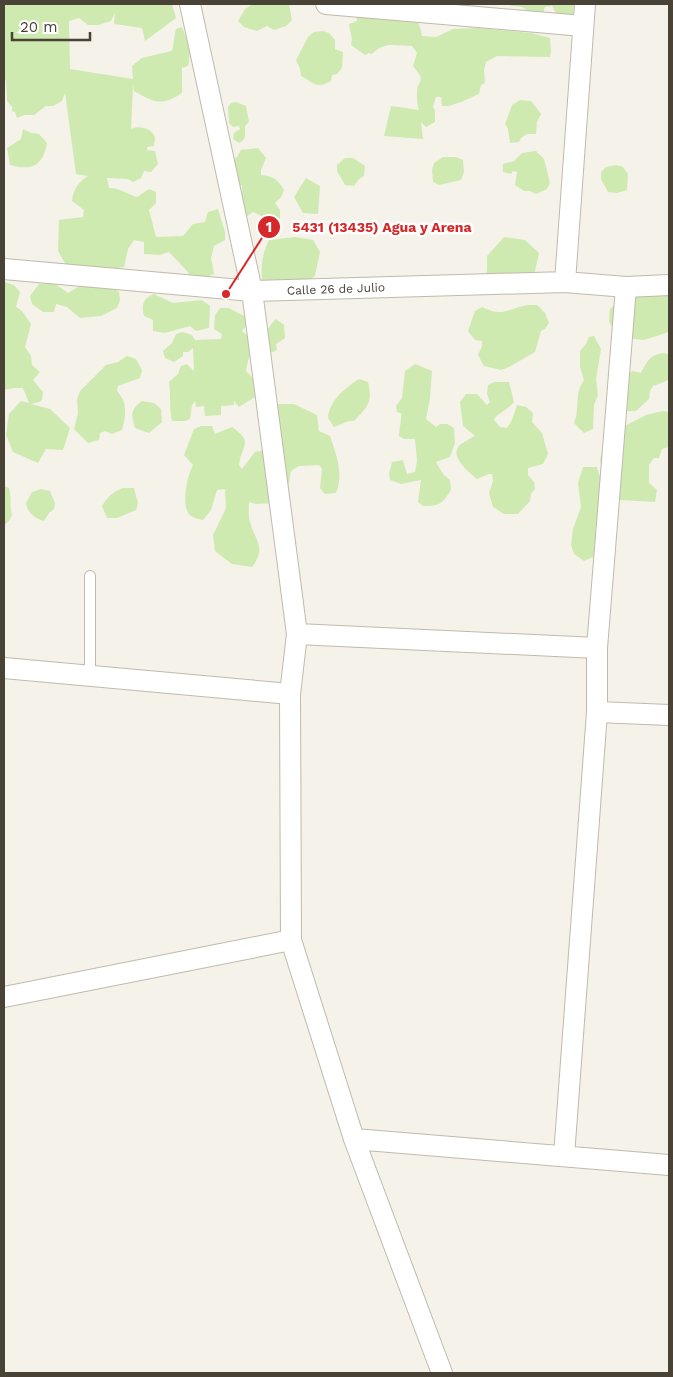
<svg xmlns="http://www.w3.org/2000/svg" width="673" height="1377" font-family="'Work Sans',sans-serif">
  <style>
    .green { fill: #ceeab1 }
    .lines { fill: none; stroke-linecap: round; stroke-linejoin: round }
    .service-casing { stroke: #c1baab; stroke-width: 12 }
    .minor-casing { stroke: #c1baab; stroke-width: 22 }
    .service { stroke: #fff; stroke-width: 10 }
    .minor { stroke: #fff; stroke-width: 20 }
    .labels { text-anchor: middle; stroke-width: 5; stroke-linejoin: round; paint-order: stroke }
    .street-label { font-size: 12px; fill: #494237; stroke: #fff }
    .leader { fill: none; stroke: #d62828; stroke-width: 2 }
    .callout-dot { fill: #d62828; stroke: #fff; stroke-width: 2 }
    .mark-label { font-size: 15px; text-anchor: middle; font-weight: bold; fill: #fff }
    .callout-label { font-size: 14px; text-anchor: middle; font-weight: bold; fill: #d62828; stroke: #fff; stroke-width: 5; stroke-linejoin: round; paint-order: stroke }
  </style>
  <rect width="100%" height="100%" fill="#f5f2e9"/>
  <path class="green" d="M4 4H172L176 18 145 41 142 28 114 24 115 13 111 21 98 25H88L79 18 69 21 70 69 133 79 132 66 142 58 172 51 176 29 182 27C187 40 192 52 188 66L182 68V93C161 107 153 102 134 91L133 85 131 129C138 125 153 128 155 138 155 141 154 144 154 146L147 147V150L155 151 158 164 151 172 144 171 141 178 133 182 128 179 107 178 109 188C121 188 126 194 137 197L149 189 156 192V203L149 210 156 237 183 236 193 224 205 222 208 212 218 209 225 232V240L214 246 211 258 214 274 201 279H192L187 271 169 252 160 255 144 254V242L134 240 128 249 124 267 109 269 66 265 58 251 59 220 83 217 84 210 72 201C73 190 79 181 88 176L76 174 65 93 62 101 53 106H46L34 115H24L17 118 15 112 12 111V107L7 101 6 80 4 79Z
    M253 4H289L292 20 286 26 274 30 267 26 257 31 244 27 238 21 245 9Z
    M509 4H574L573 16 557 15 552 6 545 7 543 13 532 14 522 7 512 6Z
    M355 8 415 13C417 21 421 27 422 36L436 37 453 29 478 28 531 33 550 38 551 51 550 57 497 56 486 62 484 70 485 83 481 85 479 94 461 102 449 106H442L441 97H436L433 106 435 111V122L426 127 421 122 423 139 384 136 391 106 419 110C417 105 417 98 417 93 417 78 428 84 413 66L417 53 412 46C396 46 384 41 372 54L369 53 365 55 351 45 352 39 349 24 357 21Z
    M323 31 329 33 335 40V49L343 52 342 68 337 74 332 75 331 81C316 90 313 82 301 76L300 69 296 60 308 37 314 32Z
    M520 100 531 101 541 114 537 122 536 134H527L521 138 519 142 510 143 508 129 505 124 512 105Z
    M236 102 246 106 249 122 245 126C245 133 247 139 239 143L233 139 234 133 240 129 239 126 233 127 229 123 228 107 231 103Z
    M23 129 31 133 39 134 47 143C43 166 32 171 10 165L7 148 21 139Z
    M258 148 266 158 261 170V175C272 176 278 179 284 190L281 197 275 203 280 210V219L272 221 253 212 246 217C237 202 243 200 242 185L235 189 230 161 237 157 241 150Z
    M536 151 544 159 550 183 547 189 536 194 530 191H524L515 185 517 172 513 171 511 174 503 172V164L514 161 522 153Z
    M443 157H456L463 160 464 172 461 180 439 185 433 182 432 170 434 163Z
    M345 158H353L365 166 364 176 359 179 354 186 345 185 337 171V165Z
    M617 165 623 167 628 174 627 190 617 193 608 192 601 179V172L606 167Z
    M306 178 320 186 318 214 303 213 294 197Z
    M295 237 313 240 320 252 315 276 301 287H278L262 280C261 265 262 254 269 240Z
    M504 237 525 240 539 253 535 271 530 281 485 280 487 270V256Z
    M88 281 105 282 119 292 120 300 117 308 101 316 80 318 67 307 56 304 54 312H43L32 304 30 296 39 284 54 283 68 293Z
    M4 282 14 285 20 292 16 307 22 311 31 324 25 347 31 356 32 365 40 372 33 380 43 392 42 400 39 402 31 404 50 409 70 428 63 450 46 449 38 463 13 452 6 435 9 414 21 401 29 403 23 388H14L4 390Z
    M669 288V332L644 340 625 338 616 333 609 322 610 309 634 289Z
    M154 294 173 303 202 300 210 306 209 328 196 331 190 326 165 333 153 331V320L144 316C141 306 143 298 154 294Z
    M529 305H537L545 313 549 323 545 329 541 331 535 352 509 367 501 370 484 366 478 355 482 346V341L475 340 468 331 475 311 482 307C505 318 506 308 529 305Z
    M220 308H229L248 318 247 325 242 331C257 341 248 357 246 371L253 378 255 397 239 407 234 401V405L221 406V415L205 416 204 406 196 407 195 401 192 405 190 419 185 421H172C169 408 171 395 169 382L178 374 181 366 187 364 194 371 193 348 188 352H183V356L174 362 165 358 163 351 172 343 176 334 182 332 192 335 195 340 221 339 222 334 214 329 215 315Z
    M276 319 284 325 285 338 276 344 277 350 273 352 262 349C265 337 267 327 276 319Z
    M594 336 601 349 596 379 598 395 594 405 593 429 584 433 574 423C581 406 573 396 584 380L580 367V351L586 344 589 337Z
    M663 353 669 354V380L653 386 650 391 649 399 636 411H623L619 377 633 371 641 373C647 361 650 355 663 353Z
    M127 356 136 359 142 370 140 378 118 386 117 391C128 403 126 415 122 430L112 434 105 431 100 433 99 440 88 443 74 429 78 413 77 399 80 391 106 365 118 362Z
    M415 364 432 371 430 398 426 419 436 427 440 424H447L454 428 455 443 450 457 436 462 443 474 450 480 451 490C442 504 440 506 423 506L418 502 421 480 401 484 390 480 389 474 392 462 403 460 407 474 415 472 417 461 415 439H404L399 436C399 428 402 421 401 413L397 412 396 406 402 398 405 371Z
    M359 379 368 382C373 403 368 406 354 421H349L334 427 328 418C329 401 345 388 359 379Z
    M494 382H509L514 402C507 411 498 412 494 420L500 427 507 428 512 420 517 405 526 407 533 413 532 422 542 433 548 454 543 464 528 468V475L534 482 535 489 531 494 530 501 518 514H504L493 507 489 493 493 481 492 474H489L477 479C469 472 447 455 461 444 465 441 470 439 475 436L463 426 460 402 466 394H477L487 405 490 402 487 394 488 385Z
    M142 401 154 403 161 409 162 422 149 433 135 428C131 415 130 410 142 401Z
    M278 404H294L317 415 319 431 330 436C336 454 344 474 336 493L325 494 320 488 322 469 319 465 299 466 291 471 288 488 274 503 256 504 249 502C249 508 248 516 250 522 255 541 267 547 252 567L232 564 215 551 213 535 226 508 225 489 217 490 211 510 203 520C199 519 194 518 191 516 180 508 187 476 193 465L184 455 194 429 201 426H212L215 434 232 427C254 443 242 443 239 465L242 469 255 452 276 448 273 410Z
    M663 411 669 412V447L662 449 659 458H654L649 465V483L657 490 655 502 619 500 607 492 600 459 609 434 646 415Z
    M583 467H597L603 488V507L595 529 597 537 596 553 593 557 584 561 574 554 571 545 573 529 581 507 578 483Z
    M4 486 9 488C12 497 9 506 12 515L9 521 4 525Z
    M123 488H134L138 503 136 510 117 518H107L102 506C108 496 113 492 123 488Z
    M41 489 50 491 55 503 54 509 49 513 44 521C35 518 28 514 26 503L32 492Z"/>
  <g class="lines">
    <g class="service-casing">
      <path id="service" d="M90 576V676"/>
    </g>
    <g class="minor-casing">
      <path id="minor" d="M190 4 252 291 297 634 290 694 291 940 354 1139 442 1373
        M326 4 583 26
        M4 269 252 291 565 282 626 287 669 285
        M565 282 585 4
        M297 634 597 648
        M4 668 290 694
        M597 712 669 715
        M4 997 291 940
        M354 1139 669 1165
        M564 1156 597 712V648L626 287"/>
    </g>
    <use href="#service" class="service"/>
    <use href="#minor" class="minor"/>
  </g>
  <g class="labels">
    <g class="street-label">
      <text transform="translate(336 289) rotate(-2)" y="4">Calle 26 de Julio</text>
    </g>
  </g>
  <path class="leader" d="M226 294L269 227"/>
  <g class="callout-dot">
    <circle cx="226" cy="294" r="5"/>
    <circle cx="269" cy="227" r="12"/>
  </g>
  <g class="mark-label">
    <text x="269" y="232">1</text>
  </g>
  <g class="callout-label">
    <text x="382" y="232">5431 (13435) Agua y Arena</text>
  </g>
  <rect width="673" height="1377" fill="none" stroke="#494237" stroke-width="10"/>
  <path d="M12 32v8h78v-8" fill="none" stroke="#494237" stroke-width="2.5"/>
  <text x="20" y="32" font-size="15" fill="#494237" stroke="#ffffff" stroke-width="4" paint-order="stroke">20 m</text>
</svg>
